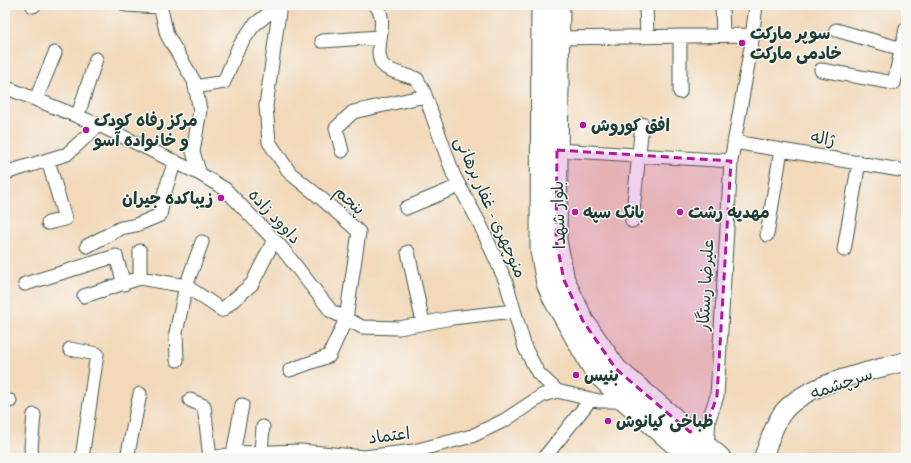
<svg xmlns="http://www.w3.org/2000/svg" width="911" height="463" font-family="Caveat,'Playpen Sans Arabic',sans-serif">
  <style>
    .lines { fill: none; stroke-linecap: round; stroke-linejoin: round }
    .minor-casing { stroke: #3f5448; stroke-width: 15 }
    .secondary-casing { stroke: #3f5448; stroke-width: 20 }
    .primary-casing { stroke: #3f5448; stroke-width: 23 }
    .minor { stroke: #fff; stroke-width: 13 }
    .secondary { stroke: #fff; stroke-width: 18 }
    .primary { stroke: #fff; stroke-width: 21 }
    .marked { fill: #b5179e; fill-opacity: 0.2; stroke: #b5179e; stroke-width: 3; stroke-dasharray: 8 5; stroke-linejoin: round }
    .poi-dot { fill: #b5179e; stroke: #f6f6f2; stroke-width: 1.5 }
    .labels { text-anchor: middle; stroke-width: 3; stroke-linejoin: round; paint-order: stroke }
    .poi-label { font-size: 17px; font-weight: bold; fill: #1f3d34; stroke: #f6f6f2; text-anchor: start }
    .street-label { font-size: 17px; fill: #1f3d34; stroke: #f6f6f2 }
  </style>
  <rect width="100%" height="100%" fill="#f6f6f2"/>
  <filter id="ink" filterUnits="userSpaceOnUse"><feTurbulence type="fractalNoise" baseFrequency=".025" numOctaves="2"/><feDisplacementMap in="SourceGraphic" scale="8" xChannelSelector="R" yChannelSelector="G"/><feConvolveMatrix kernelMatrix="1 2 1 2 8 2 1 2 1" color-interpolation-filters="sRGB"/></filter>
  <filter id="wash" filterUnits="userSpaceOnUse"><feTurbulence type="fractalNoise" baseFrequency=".012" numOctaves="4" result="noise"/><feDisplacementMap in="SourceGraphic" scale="16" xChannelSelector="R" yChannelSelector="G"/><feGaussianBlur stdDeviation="0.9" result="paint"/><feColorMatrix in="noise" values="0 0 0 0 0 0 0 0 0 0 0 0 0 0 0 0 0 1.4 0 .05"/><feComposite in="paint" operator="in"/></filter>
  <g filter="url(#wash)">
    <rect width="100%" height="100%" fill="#f3d9ba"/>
  </g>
  <g filter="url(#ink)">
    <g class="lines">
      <g class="minor-casing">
        <path id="minor" d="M126 5 160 7
          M160 5 167 35 194 81 200 110 193 152 200 174
          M280 5 266 106 269 142 290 173 322 199 359 232 346 319 329 356 290 370
          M375 5C392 20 369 54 385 67 391 72 409 76 417 79L424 92 454 176 480 224 506 282 525 348 538 373 557 391 599 401H626
          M646 5 647 36
          M722 5 723 35
          M33 6 35 5
          M836 30 902 49
          M680 36V92
          M559 38 752 35
          M322 41 380 37
          M821 70 894 83 906 29
          M5 87 99 125 200 174 225 189 281 247 331 311 362 327 399 328 452 318 514 311
          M195 87 224 82 238 48 253 26 279 5
          M36 99 55 53
          M78 115 96 59
          M734 142 906 171
          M557 150 731 161
          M342 151 336 128 353 112 425 96
          M5 173 67 154 99 125
          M406 208 459 186
          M632 221 642 124
          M48 223 65 219 48 160
          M767 235 781 150
          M87 246 121 228 136 225 160 215 165 191 175 161
          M844 250 859 162
          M140 251V278
          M408 252 423 323
          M25 284 116 256 124 284
          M84 296 140 278 186 286 222 310 252 284 274 240
          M70 349 97 354 82 458
          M177 360 176 333 186 286 202 242
          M190 400 204 406 210 458
          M5 402 10 401
          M707 447 709 419 717 396 731 161 751 47 756 5
          M261 452 263 427
          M233 454 242 405
          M32 458 31 448 34 415
          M127 458 140 394
          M212 458 239 453 301 451 364 457 414 451 472 436 505 420 543 395 557 391
          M544 458 591 399"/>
      </g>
      <g class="secondary-casing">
        <path id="secondary" d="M763 458C768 445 773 427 781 415 803 383 869 372 906 361"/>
      </g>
      <g class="primary-casing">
        <path id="primary" d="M542 5 541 251 547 283 554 299 595 371 626 401 691 458
          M559 5 556 240 564 280 583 321 616 369 720 458"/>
      </g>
      <use href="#minor" class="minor"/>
      <use href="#secondary" class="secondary"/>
      <use href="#primary" class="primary"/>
    </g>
  </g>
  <path class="marked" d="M557 150 731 161 717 396 709 419 690 432 616 369 583 321 564 280 556 240Z"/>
  <g class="poi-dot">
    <circle cx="742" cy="43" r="4"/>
    <circle cx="583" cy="125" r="4"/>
    <circle cx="86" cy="130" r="4"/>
    <circle cx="221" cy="198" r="4"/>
    <circle cx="575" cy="212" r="4"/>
    <circle cx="680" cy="212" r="4"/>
    <circle cx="576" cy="375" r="4"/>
    <circle cx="608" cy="421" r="4"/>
  </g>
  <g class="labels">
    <g class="poi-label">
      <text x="750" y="39">سوپر مارکت<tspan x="750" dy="20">خادمی مارکت</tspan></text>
      <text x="94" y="126">مرکز رفاه کودک<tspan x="94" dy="20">و خانواده آسو</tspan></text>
      <text x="591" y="131">افق کوروش</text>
      <text x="213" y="204" text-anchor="end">زیباکده جیران</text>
      <text x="583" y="218">بانک سپه</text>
      <text x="688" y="218">مهدیه رشت</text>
      <text x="584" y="381">بنیس</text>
      <text x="616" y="427">طباخی کیانوش</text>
    </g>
    <g class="street-label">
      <text transform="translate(823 138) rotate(9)" y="6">ژاله</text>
      <text transform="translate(350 200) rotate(42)" y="6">پنجم</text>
      <text transform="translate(491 207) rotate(66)" y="6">منوچهری - غفار برهانی</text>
      <text transform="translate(558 215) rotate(-92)" y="6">بلوار شهدا</text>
      <text transform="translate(275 216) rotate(47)" y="6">داوود زاده</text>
      <text transform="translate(705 285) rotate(-87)" y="6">علیرضا رستگار</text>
      <text transform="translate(841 383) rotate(-19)" y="6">سرچشمه</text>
      <text transform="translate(389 435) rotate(-7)" y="6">اعتماد</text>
    </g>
  </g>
  <rect width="911" height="463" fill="none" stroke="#f6f6f2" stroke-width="20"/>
</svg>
